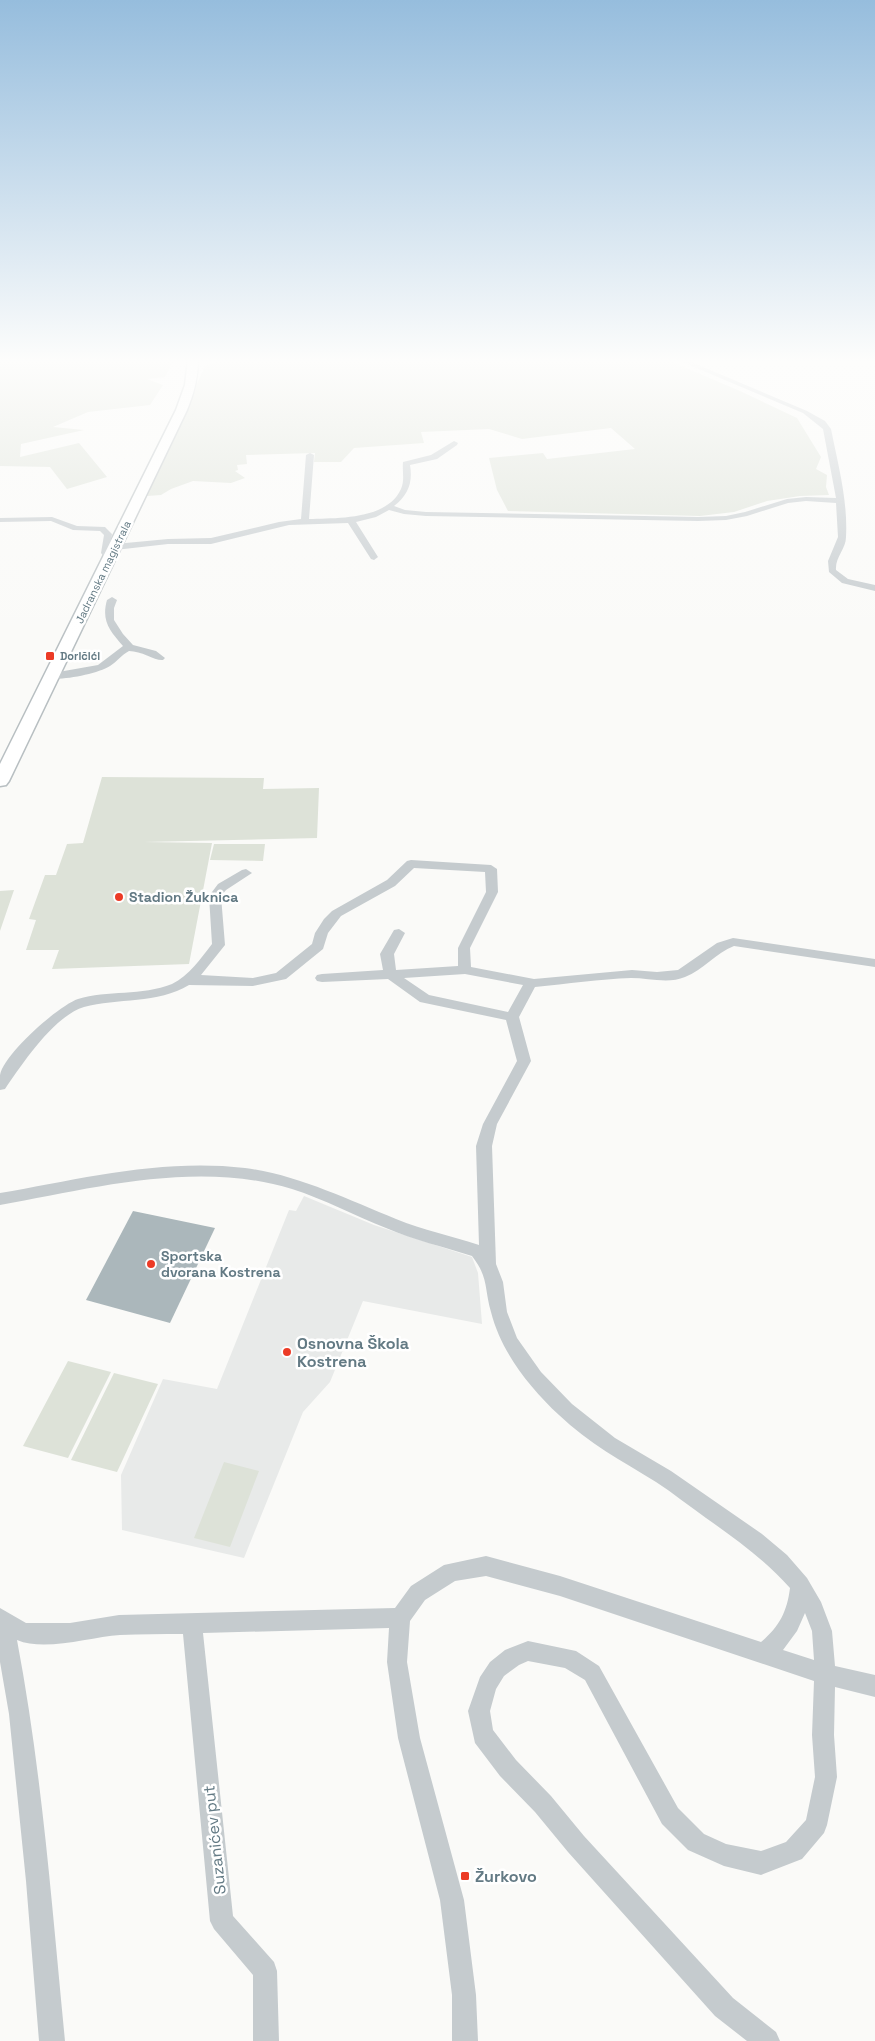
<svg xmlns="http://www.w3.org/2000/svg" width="875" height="2041" font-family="'Space Grotesk',sans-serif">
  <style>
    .built { fill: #e8eae9 }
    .green { fill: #dde2d8 }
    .building { fill: #abb7bb }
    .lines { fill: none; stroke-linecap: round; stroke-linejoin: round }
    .primary-casing { stroke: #b8bfc2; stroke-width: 3 }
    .street { fill: #c5cbce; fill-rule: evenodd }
    .primary { fill: #fff; fill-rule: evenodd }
    .poi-dot { fill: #ec3b26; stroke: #fff; stroke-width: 2 }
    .labels { text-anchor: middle; stroke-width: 5; stroke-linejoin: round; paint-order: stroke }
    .far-street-label { font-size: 11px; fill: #637a84; stroke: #fff }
    .far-poi-label { font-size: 11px; font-weight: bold; fill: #637a84; stroke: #fff; text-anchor: start }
    .poi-label { font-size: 14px; font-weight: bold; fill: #637a84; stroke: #fff; text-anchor: start }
    .near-poi-label { font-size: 16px; font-weight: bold; fill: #637a84; stroke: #fff; text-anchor: start }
    .near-street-label { font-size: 16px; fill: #637a84; stroke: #fff }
  </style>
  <rect width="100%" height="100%" fill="#fafaf8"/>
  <path class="built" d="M304 1196 374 1225 472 1257 478 1273 482 1324 363 1301 330 1382 303 1412 244 1558 122 1530 121 1475 163 1379 217 1389 289 1210 296 1211Z"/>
  <path class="green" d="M0 359H174L165 377 147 379 163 385 150 405 88 412 53 427 84 430 21 444 20 457 79 443 107 477 67 489 50 467 0 466Z
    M223 359H665L740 391 797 418 821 457 816 469 827 475 826 487 829 495 800 496 767 501 734 512 700 516 508 511 497 490 489 458 543 453 547 459 635 449 611 428 522 439 489 429 421 432 424 443 354 448 341 462H314L315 453 246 455 247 464 237 465 238 470 235 471 245 478 231 483 193 481 171 489 161 495 147 496 205 366Z
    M102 777 264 778 263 789 319 788 317 838 144 842 212 843 189 964 52 969 59 950H26L36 920 29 919 45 875H56L67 844 83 843Z
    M214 844H265L263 861 210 860Z
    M14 890 0 931V891Z
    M68 1361 111 1372 68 1458 23 1446Z
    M114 1373 158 1384 117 1472 71 1460Z
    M224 1462 259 1471 230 1547 194 1538Z"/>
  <path class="building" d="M133 1211 215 1228 170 1323 86 1300Z"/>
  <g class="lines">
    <g class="primary-casing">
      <path id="primary" d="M188 359H198C198 378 194 393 187 410L9 781 6 785 0 786V764L176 410 185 385Z"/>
    </g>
    <path class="street" d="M675 359H684L807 411 825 421 831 429C838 464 848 501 846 537 846 549 835 557 836 570L848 579 875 585V591L842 583 829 572 828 561 838 537 836 503 806 501 788 503 747 516 726 520 698 521 426 516 404 514 389 510 376 517 356 522 378 557 374 560 371 559 348 523 289 525 211 544H168L115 550 111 547 115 544 168 539 211 538 279 522 301 519 306 455 310 453 314 455 309 519C337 518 387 520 401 489 405 480 402 471 403 462L431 455 454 441 458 443 457 445 437 459 410 465C413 483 408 495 394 506L405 510 426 512 698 517 726 516 745 512 787 499 806 497 836 498 823 429 803 413Z
      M52 517 77 526 105 527 112 534 109 553 113 557 106 559 101 553 104 535 100 531 73 530 51 521 0 522V518Z
      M112 597 117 600 114 608V620L123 634 133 645 156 651 165 658 163 660C155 661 142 651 129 651 121 655 117 662 110 666 97 674 62 681 47 678V674L98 665 123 646C110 631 101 621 107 600Z
      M411 860 491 865 497 869 498 892 470 948 471 967 534 979 632 970 657 972 678 970 717 943 733 938 875 959V967L734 946C716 953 703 970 685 977 669 984 648 978 631 978 600 979 567 984 535 987L519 1017 531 1061 497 1124 492 1146 496 1264 503 1282 507 1312 517 1338 541 1372 572 1404 615 1438 671 1471 762 1534 787 1555 807 1578 821 1602 832 1631 835 1666 875 1675V1697L835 1687 834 1735 837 1777 827 1825 824 1833 802 1859 761 1875 724 1866 688 1850 662 1824 585 1680 565 1668 528 1661 519 1665 504 1676 496 1689 490 1711 493 1730 516 1760 551 1796 584 1836 733 1998 776 2032 780 2041H747L715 2016 568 1852 535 1812 500 1776 475 1743 468 1711 480 1677 490 1662 505 1650 528 1641 576 1651 599 1666 678 1808 704 1834 726 1844 761 1851 786 1842 806 1820 815 1777 812 1735 814 1681 560 1596 486 1576 455 1581 425 1600 410 1621 407 1662 420 1738 464 1900 476 1995 478 2041H452V1995L440 1900 398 1738 387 1662 389 1628 203 1633 233 1916 274 1962 277 1971 279 2041H253V1975L214 1929 210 1921 183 1634C162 1634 141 1634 120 1635 90 1637 45 1652 17 1640 42 1772 52 1907 65 2041H39L26 1881 9 1714 0 1662V1608L26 1623H70L119 1615 395 1608 411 1586 444 1565 486 1556 560 1576 761 1642C779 1627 787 1612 790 1588 765 1560 736 1539 706 1518 689 1506 673 1493 656 1482 622 1461 588 1443 559 1415 530 1388 501 1352 491 1312 484 1288 489 1278 472 1256 444 1247 414 1240 386 1228 355 1216 324 1199 292 1189 197 1160 94 1188 0 1205V1193C80 1179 163 1158 245 1168 298 1175 346 1199 396 1219 423 1230 452 1236 479 1245L476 1146 483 1124 517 1061 506 1020 420 1002 388 979 322 982 317 981 315 978 317 975 322 974 383 970 380 954 394 930 399 929 405 933 394 954 396 970 458 966V948L486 892 485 872 414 868 395 886 341 916 328 933 323 949 286 979 253 986 189 985C158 1004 117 998 84 1007 54 1016 22 1064 5 1089L0 1090C0 1085 0 1079 0 1075 4 1054 58 1006 78 999 107 990 142 996 172 984 189 976 201 958 212 944L209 896 218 884 242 870 246 869 252 873 226 890 221 896 225 945 201 975 253 978 276 973 312 944 315 933 324 919 332 911 387 880 407 861ZM465 974 523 985 508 1012 429 995 404 978ZM805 1613 812 1631 814 1660 783 1650 797 1631Z"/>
    <use href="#primary" class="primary"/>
  </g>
  <linearGradient id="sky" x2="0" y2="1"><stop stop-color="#96bddd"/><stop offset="0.56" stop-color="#fdfdfc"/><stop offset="1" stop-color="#fdfdfc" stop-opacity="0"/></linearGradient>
  <rect width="875" height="645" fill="url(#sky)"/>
  <g class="poi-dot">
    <rect x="45" y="651" width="10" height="10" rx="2.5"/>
    <circle cx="119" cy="897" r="5"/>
    <circle cx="151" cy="1264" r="5"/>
    <circle cx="287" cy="1352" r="5"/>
    <rect x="460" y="1871" width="10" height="10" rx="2.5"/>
  </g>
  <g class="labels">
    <g class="far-street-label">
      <text transform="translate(103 572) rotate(-64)" y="4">Jadranska magistrala</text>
    </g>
    <g class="far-poi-label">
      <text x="60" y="660">Doričići</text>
    </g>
    <g class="poi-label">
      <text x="129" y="902">Stadion Žuknica</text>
      <text x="161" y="1261">Sportska<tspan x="161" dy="16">dvorana Kostrena</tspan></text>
    </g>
    <g class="near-poi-label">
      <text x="297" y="1349">Osnovna Škola<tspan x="297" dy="18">Kostrena</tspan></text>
      <text x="475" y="1882">Žurkovo</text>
    </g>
    <g class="near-street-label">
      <text transform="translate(214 1840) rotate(-96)" y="6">Suzanićev put</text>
    </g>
  </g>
</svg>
